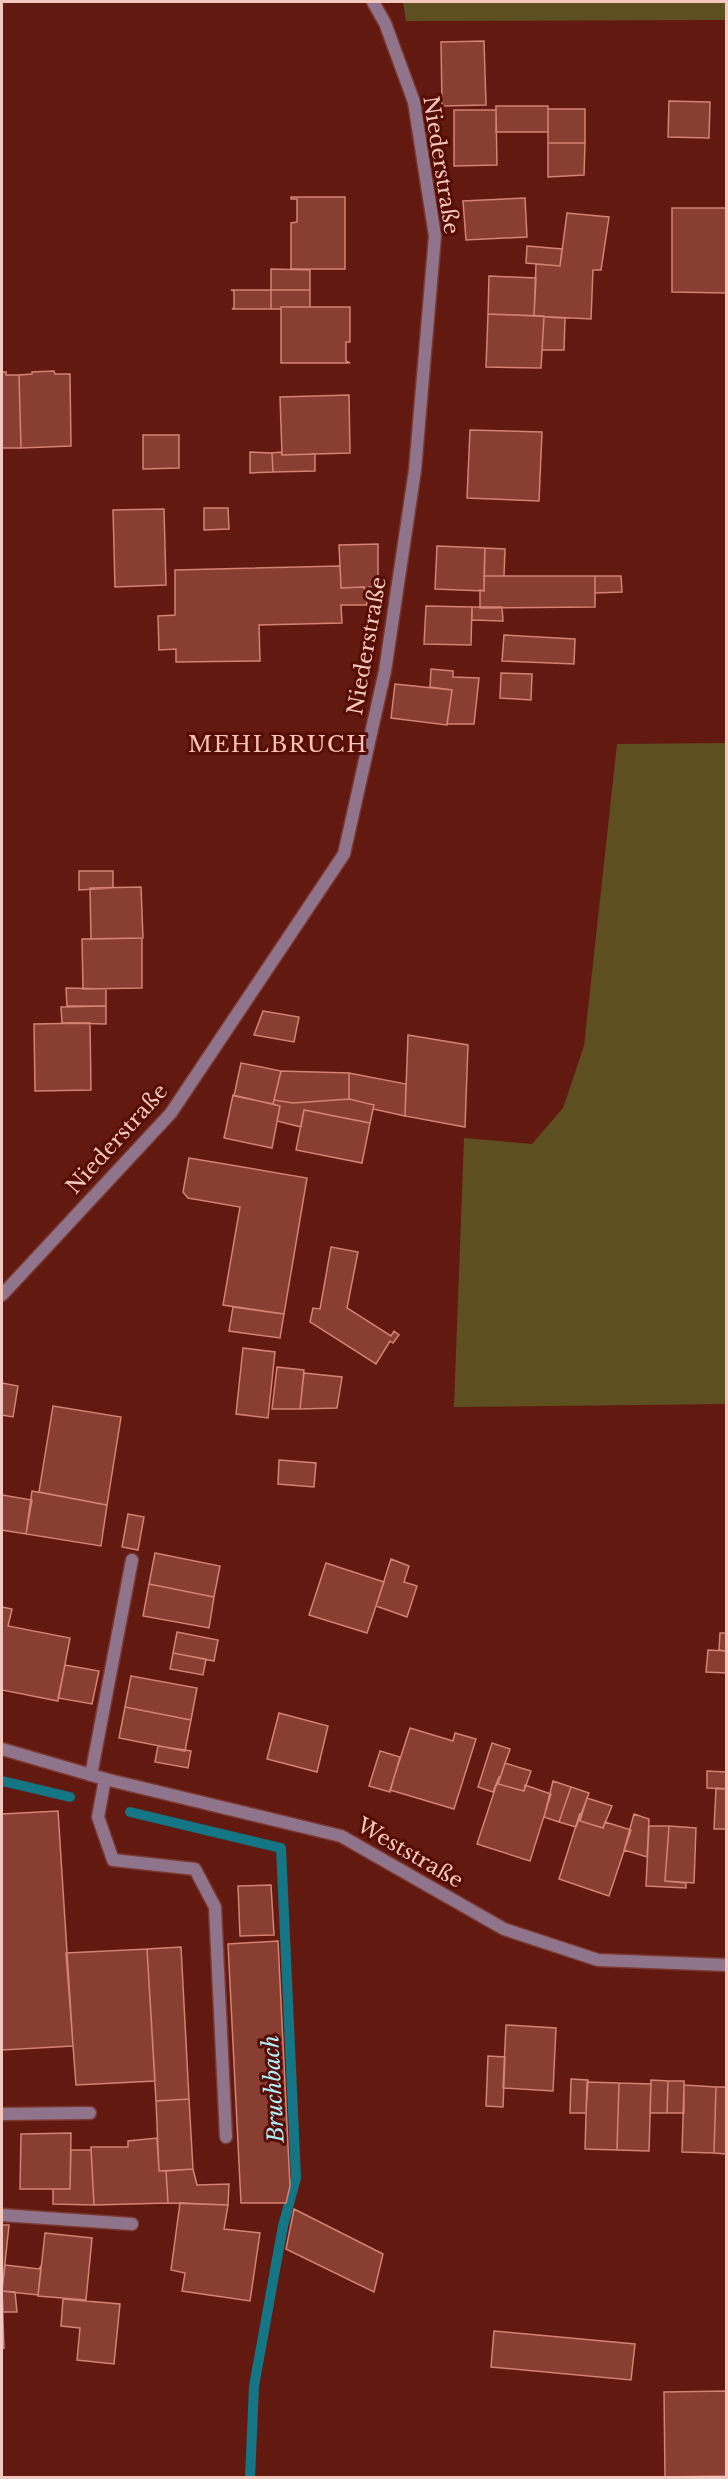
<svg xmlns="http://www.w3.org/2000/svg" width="728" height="2479" font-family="'Libre Baskerville',serif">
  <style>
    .green { fill: #5e4f20 }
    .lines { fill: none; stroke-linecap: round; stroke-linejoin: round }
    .stream { stroke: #147584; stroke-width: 10 }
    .building { fill: #893e32; stroke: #d48273; stroke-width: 1.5 }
    .lane-casing { stroke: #7b3830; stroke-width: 15 }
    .street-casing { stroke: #7b3830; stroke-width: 15 }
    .lane { stroke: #8f748b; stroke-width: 12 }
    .street { stroke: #8f748b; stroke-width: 12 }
    .labels { text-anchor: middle; stroke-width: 6; stroke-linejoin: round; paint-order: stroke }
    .street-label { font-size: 21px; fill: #f4c7bf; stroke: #550d05 }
    .neighbourhood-label { font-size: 22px; letter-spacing: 1.5px; fill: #f9c3b9; stroke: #550d05 }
    .water-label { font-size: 22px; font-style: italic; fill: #aef1fe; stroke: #550d05 }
  </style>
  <rect width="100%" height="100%" fill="#611910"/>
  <path class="green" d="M403 2H726V20L406 21Z
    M726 743V1404L454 1407 464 1138 532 1144 563 1108 584 1046 617 744Z"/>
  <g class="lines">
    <path class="stream" d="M2 1781 70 1797
      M130 1812 281 1848 296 2178 283 2226 254 2386 250 2478"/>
  </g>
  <path class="building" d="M484 41 486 105 442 106 441 42Z
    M669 101 710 102 709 138 668 137Z
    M496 106H548V132H496Z
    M548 109H585V143H548Z
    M454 110H496L497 165 454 166Z
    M548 143H585L584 175 548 177Z
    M291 197H345V269H291V223L297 222V199H291Z
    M525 198 527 237 466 240 463 201Z
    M672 208H726V293L672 292Z
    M567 213 609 217 601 270H593L591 319 534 316 536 264 560 266Z
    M527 246 562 249 560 266 526 263Z
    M271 269 310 270V290H271Z
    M489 276 536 278 534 316 488 314Z
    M231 290H271V309H232L234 308V291Z
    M271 290H310V307H281V309H271Z
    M281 307H350V342H346V361L350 363H281Z
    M488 314 544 316 541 368 486 367Z
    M544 317 565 318 564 350H542Z
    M54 371 55 374H70L71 446 21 448 19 375 32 374V372Z
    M2 372H6V375H19L21 448H2Z
    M349 395 350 453 282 455 280 397Z
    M470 430 542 432 539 501 467 498Z
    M143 435H179V468L143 469Z
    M250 452 272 453 273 472 250 473Z
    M281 452 282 455 315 454V471L273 472 272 453Z
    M204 508H228L229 529 204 530Z
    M164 509 166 585 115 587 113 510Z
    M378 544V587H369V590H366L364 587 341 588 339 545Z
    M437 546 485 548 484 591 435 589Z
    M485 548 505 549 504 576H484Z
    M340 566 341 588 364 587 367 605H341L342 623 259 625 260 661 176 662V649L159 650 158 616 175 615V570Z
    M484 576H595V607L480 608V590L484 591Z
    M595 576H621L622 592 595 593Z
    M426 606 472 607 471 645 424 644Z
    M472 607H502L503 621 472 620Z
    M504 635 575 639 574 664 502 661Z
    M431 669 453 671V677L479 678 474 724H447L452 690 430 687Z
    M501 673 532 674 531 700 500 698Z
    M395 684 452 690 447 725 391 718Z
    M79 871H113V888L79 890Z
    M141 887 143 938 91 939 90 888Z
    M142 938V988L83 989 82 939Z
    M66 988 106 989V1006H67Z
    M106 1006V1024L62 1023 61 1007Z
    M263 1011 299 1017 294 1042 254 1035Z
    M90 1023 91 1090 35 1091 34 1024Z
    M408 1035 468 1045 465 1127 405 1116Z
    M241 1063 281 1071 273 1104 234 1096Z
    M281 1071 349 1073V1099L293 1103 274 1100Z
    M349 1073 406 1084 405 1116 373 1109 374 1105 349 1099Z
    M233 1095 280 1106 272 1148 224 1138Z
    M349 1099 374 1105 370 1123 304 1110 301 1127 277 1121 280 1106 273 1104 274 1100 293 1103Z
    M304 1110 370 1123 362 1163 296 1150Z
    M189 1158 307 1178 284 1314 223 1305 240 1207 188 1198 183 1192Z
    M331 1247 358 1252 347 1308 391 1336 394 1331 399 1335 393 1343 390 1341 376 1364 310 1322 313 1308 320 1309Z
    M233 1307 284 1314 280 1338 229 1331Z
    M243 1348 275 1352 268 1418 236 1414Z
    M277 1367 304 1370 300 1409H272Z
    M304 1373 342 1377 337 1408 300 1409Z
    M2 1383 18 1386 13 1417 2 1415Z
    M53 1406 121 1417 107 1505 39 1492Z
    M279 1460 316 1463 314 1487 278 1484Z
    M32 1491 107 1505 101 1546 26 1534Z
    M2 1495 32 1500 26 1534 2 1530Z
    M128 1514 144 1517 138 1550 122 1547Z
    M155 1553 220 1566 214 1597 149 1584Z
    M391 1559 409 1566 404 1582 417 1586 407 1617 376 1606Z
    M326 1563 384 1582 367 1633 309 1615Z
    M149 1584 214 1597 209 1628 143 1616Z
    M2 1607 12 1609 8 1626 70 1638 58 1701 2 1690Z
    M177 1632 218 1640 214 1661 173 1653Z
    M720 1633H726V1651L719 1650Z
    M708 1650 726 1651V1673L706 1672Z
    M173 1653 206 1659 203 1675 170 1669Z
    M65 1665 99 1671 92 1704 58 1698Z
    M131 1676 197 1688 191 1720 125 1707Z
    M125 1707 191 1720 185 1751 119 1738Z
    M279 1713 328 1726 317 1772 267 1759Z
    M410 1728 453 1741 455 1733 476 1739 454 1809 390 1790Z
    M492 1743 510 1749 500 1778 499 1777 493 1792 478 1787Z
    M158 1746 191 1751 188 1768 155 1762Z
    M380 1751 400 1757 390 1792 369 1786Z
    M505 1763 531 1771 524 1791 498 1784Z
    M707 1771 726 1772V1789L707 1788Z
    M499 1777 500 1778 498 1784 524 1791 525 1785 551 1794 530 1861 477 1844Z
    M553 1781 571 1787 559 1822 544 1817Z
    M571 1787 589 1793 576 1827 559 1822Z
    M716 1788 726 1789V1829H714Z
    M587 1798 612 1806 603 1828 580 1821Z
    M58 1811 73 2046 2 2050V1814Z
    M580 1813V1821L603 1828 605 1822 631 1830 609 1896 559 1879Z
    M634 1814 649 1819 647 1857 624 1850Z
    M649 1826H669L665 1881 686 1883V1888L646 1886Z
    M669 1826 696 1828 694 1883 665 1881Z
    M271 1885 274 1935 240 1936 238 1886Z
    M278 1941 290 2186 286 2203H241L228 1944Z
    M181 1947 189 2099 156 2101 147 1949Z
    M147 1949 155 2081 76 2085 66 1953Z
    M506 2025 556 2028 553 2091 503 2088Z
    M488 2056 505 2057 503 2107 486 2106Z
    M571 2079 588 2080 586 2113H570Z
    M651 2080 668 2081 667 2113H650Z
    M668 2081H684V2113H667Z
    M587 2082 619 2083 617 2150 585 2149Z
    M619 2083 651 2084 649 2151 617 2150Z
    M684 2085 716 2087 714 2153 682 2152Z
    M716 2087H726V2154L714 2153Z
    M189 2099 193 2169 159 2171 156 2101Z
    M71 2133 70 2189H20L21 2134Z
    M157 2138 159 2171H166L168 2203 94 2205 91 2147H128V2141Z
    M71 2150H91L94 2205 53 2204V2189H70Z
    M193 2169 197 2185 229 2184 228 2205 168 2203 166 2171Z
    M180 2203 228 2205 224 2229 260 2233 250 2301 182 2291 185 2273 171 2270Z
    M294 2209 383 2254 374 2292 286 2249Z
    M2 2225H9L2 2291Z
    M45 2233 92 2238 86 2300 38 2296Z
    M5 2265 39 2269 41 2266 38 2295 2 2291Z
    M2 2291 15 2292 17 2312H3Z
    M2 2293 4 2348 2 2349Z
    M63 2299 120 2304 114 2364 77 2360 80 2328 61 2326Z
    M494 2331 635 2344 631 2380 491 2367Z
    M726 2391V2476L665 2477 664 2392Z"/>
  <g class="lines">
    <g class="lane-casing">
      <path id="lane" d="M91 1775 132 1560
        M105 1779 98 1817 113 1860 195 1869 215 1907 226 2137
        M2 2114 90 2113
        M2 2215 132 2224"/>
    </g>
    <g class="street-casing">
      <path id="street" d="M2 1295 171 1113 344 854 385 671 415 470 435 236 414 102 385 23 373 2
        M2 1749 105 1779 341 1836 504 1929 598 1960 726 1965"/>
    </g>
    <use href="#lane" class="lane"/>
    <use href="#street" class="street"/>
  </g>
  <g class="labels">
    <g class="street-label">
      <text transform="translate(441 165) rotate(81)" y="7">Niederstraße</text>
      <text transform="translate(367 646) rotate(-80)" y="7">Niederstraße</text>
      <text transform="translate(117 1139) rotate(-48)" y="7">Niederstraße</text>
      <text transform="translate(410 1853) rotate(30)" y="7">Weststraße</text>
    </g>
    <g class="neighbourhood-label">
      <text x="278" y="752">MEHLBRUCH</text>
    </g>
    <g class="water-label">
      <text transform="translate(273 2089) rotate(-93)" y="8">Bruchbach</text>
    </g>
  </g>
  <rect width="728" height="2479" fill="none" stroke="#f4c7bf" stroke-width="6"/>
</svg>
